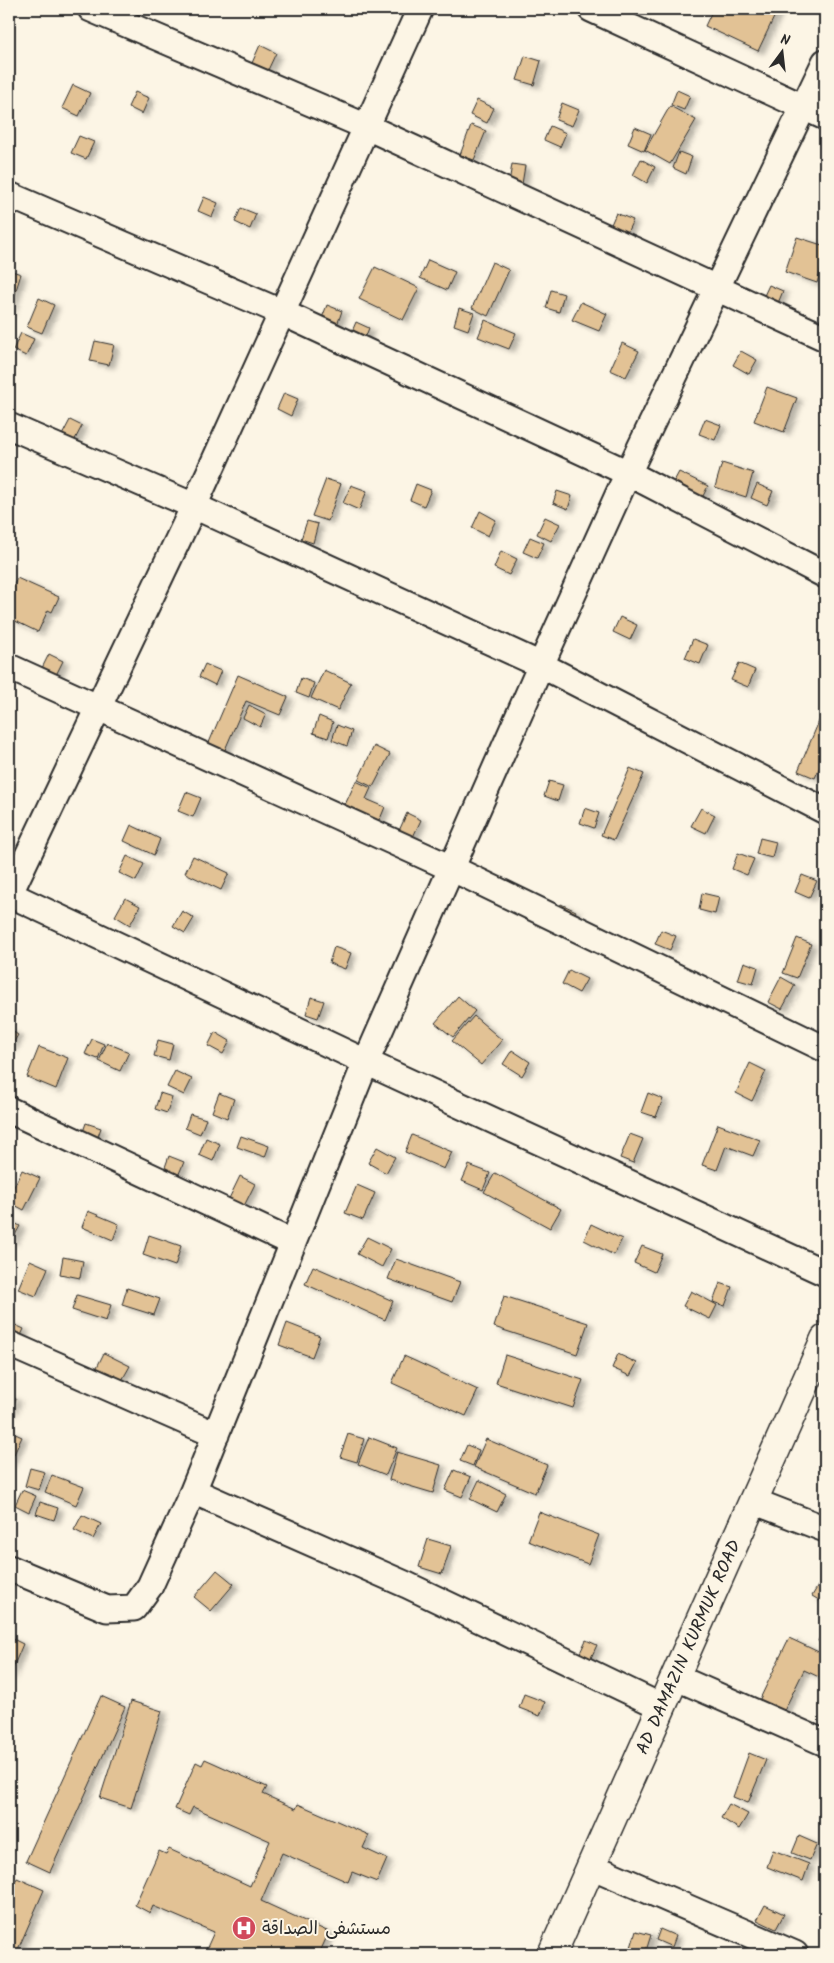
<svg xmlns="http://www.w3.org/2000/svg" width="834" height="1963" font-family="Kalam,'Playpen Sans Arabic',sans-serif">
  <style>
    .building { fill: #e2c295; stroke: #2b2b2b; filter: url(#shadow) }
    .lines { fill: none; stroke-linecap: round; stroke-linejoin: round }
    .minor-casing { stroke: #2b2b2b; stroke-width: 29 }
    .highway-casing { stroke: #2b2b2b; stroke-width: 31 }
    .minor { stroke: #fcf5e5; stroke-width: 25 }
    .highway { stroke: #fcf5e5; stroke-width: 28 }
    .labels { text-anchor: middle; stroke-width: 4; stroke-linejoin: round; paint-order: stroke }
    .street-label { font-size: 18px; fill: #2b2b2b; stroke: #fcf5e5 }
    .poi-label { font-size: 18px; fill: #2b2b2b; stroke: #fcf5e5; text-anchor: start }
  </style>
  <defs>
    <filter id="shadow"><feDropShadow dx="5.5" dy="3" stdDeviation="2.5" flood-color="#0004"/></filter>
  </defs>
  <rect width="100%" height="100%" fill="#fcf5e5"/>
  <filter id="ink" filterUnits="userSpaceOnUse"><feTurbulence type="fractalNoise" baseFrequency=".02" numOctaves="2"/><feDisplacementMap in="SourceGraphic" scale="10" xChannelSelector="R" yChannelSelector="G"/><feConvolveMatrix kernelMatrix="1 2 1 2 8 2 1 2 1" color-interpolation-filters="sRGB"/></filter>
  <g filter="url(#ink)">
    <path class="building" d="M713 9H774L777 11 758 51 705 26Z
      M260 45 276 53 268 70 252 63Z
      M525 56 541 61 534 85 517 80Z
      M73 85 90 93 79 116 62 108Z
      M677 90 690 96 684 110 671 105Z
      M135 92 149 98 142 114 128 107Z
      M477 100 494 108 487 123 470 115Z
      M562 103 579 110 572 126 556 120Z
      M670 106 696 120 670 164 645 150Z
      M471 125 486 131 474 160 460 155Z
      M550 126 566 133 560 147 544 140Z
      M635 127 651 134 644 151 628 144Z
      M79 136 94 142 86 159 71 153Z
      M679 152 692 157 686 174 673 168Z
      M641 159 655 167 647 183 633 175Z
      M512 164 525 166 522 184 509 183Z
      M204 197 218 203 212 217 198 211Z
      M241 208 256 214 250 229 235 222Z
      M616 213 633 220 625 237 609 229Z
      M797 237 825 246V257L817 283 785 272Z
      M428 260 455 272 447 290 420 278Z
      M492 262 509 270 488 316 472 308Z
      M375 267 419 288 403 320 359 299Z
      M9 270 21 274 9 313Z
      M769 285 783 291 776 308 761 302Z
      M551 290 564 294 559 312 546 308Z
      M39 298 54 305 42 333 27 327Z
      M581 302 607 314 599 331 572 320Z
      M327 305 342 311 336 328 320 323Z
      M459 308 474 313 468 330 454 325Z
      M485 320 516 333 509 349 478 337Z
      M356 322 369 328 364 341 350 336Z
      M21 333 34 339 26 356 13 350Z
      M95 341 114 345 109 365 90 361Z
      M622 343 639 351 626 377 610 370Z
      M741 351 757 360 749 374 733 365Z
      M767 387 797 398 784 432 754 421Z
      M284 393 298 399 291 416 277 409Z
      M705 419 721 425 715 440 699 434Z
      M70 420 82 426 71 447 59 441Z
      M722 463 753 473 746 497 715 487Z
      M679 472 708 486 701 500 672 485Z
      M326 479 341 484 328 521 312 516Z
      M416 484 431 490 424 506 410 500Z
      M757 484 773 491 767 505 751 498Z
      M351 485 367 491 359 510 343 503Z
      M557 491 572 496 568 509 553 503Z
      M480 511 496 520 488 536 472 528Z
      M545 517 560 524 551 541 537 534Z
      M307 521 318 524 313 543 301 539Z
      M530 537 544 543 537 558 523 552Z
      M501 551 517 559 509 575 494 568Z
      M17 578 59 597 52 612 48 610 38 632 9 618V596Z
      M620 617 637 625 630 640 613 632Z
      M693 639 708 645 700 664 685 658Z
      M49 654 63 661 55 677 41 670Z
      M739 663 755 670 748 687 731 680Z
      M205 664 221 671 215 685 199 677Z
      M324 670 351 683 338 710 311 698Z
      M238 675 288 697 280 715 246 701 224 752 208 745Z
      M301 678 314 683 309 698 296 693Z
      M249 705 266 714 260 727 243 718Z
      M825 707V755L815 778 798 771Z
      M319 716 333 722 328 738 313 733Z
      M337 725 352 731 347 746 332 740Z
      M374 746 390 754 373 787 358 780Z
      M630 768 644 774 614 840 601 835Z
      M356 781 371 788 366 799 385 807 378 824 343 809Z
      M549 781 563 785 558 801 544 796Z
      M186 792 201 798 193 817 178 811Z
      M585 808 599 813 594 828 580 823Z
      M701 808 715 815 706 833 691 826Z
      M407 813 421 820 412 839 398 833Z
      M131 825 160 839 154 855 124 841Z
      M760 838 776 842 772 858 756 854Z
      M738 853 754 859 747 875 732 869Z
      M127 856 144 864 136 881 119 873Z
      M193 856 229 873 221 890 185 873Z
      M802 875 817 881 809 898 795 892Z
      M702 893 719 897 715 914 699 910Z
      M125 898 140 906 130 925 115 916Z
      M561 904 576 911 570 924 554 916Z
      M182 911 194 918 185 933 173 926Z
      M661 930 676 936 670 950 655 944Z
      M797 938 811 944 797 978 783 973Z
      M334 947 351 953 345 969 329 963Z
      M744 962 758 967 753 984 738 980Z
      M569 970 587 979 579 993 562 984Z
      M781 977 795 985 782 1009 768 1002Z
      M458 996 475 1011 453 1037 435 1023Z
      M311 997 324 1001 318 1018 306 1014Z
      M474 1016 502 1040 481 1065 452 1041Z
      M9 1029 18 1035 9 1050Z
      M215 1032 230 1041 223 1054 208 1046Z
      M92 1039 104 1044 98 1059 85 1054Z
      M158 1040 173 1044 169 1060 154 1056Z
      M107 1043 129 1052 120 1071 99 1061Z
      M39 1047 68 1058 56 1089 27 1077Z
      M512 1050 530 1062 522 1076 503 1064Z
      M750 1063 766 1071 752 1101 736 1093Z
      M175 1071 192 1079 184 1095 167 1087Z
      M160 1093 172 1097 167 1113 155 1109Z
      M219 1093 234 1099 227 1118 212 1112Z
      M648 1093 663 1099 656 1117 641 1112Z
      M190 1114 206 1119 200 1134 185 1128Z
      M86 1123 101 1128 95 1145 80 1140Z
      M718 1124 760 1140 753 1156 726 1146 717 1170 702 1165Z
      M630 1134 643 1139 633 1163 620 1158Z
      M412 1135 452 1152 444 1169 405 1152Z
      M241 1136 269 1146 265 1157 237 1147Z
      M206 1138 220 1144 213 1161 199 1155Z
      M377 1147 395 1157 386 1173 368 1163Z
      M169 1156 184 1162 178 1176 164 1170Z
      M469 1165 490 1173 483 1190 462 1181Z
      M22 1170 40 1178 24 1210 9 1202V1197Z
      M495 1173 561 1209 550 1228 484 1192Z
      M240 1176 255 1184 239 1216 224 1209Z
      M357 1185 375 1193 363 1220 345 1213Z
      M88 1211 119 1224 113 1240 82 1227Z
      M9 1220 20 1226 11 1242 9 1241Z
      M591 1224 622 1239 614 1255 584 1240Z
      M149 1235 181 1246 175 1266 143 1255Z
      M367 1237 391 1249 382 1267 357 1254Z
      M642 1246 662 1254 654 1272 634 1263Z
      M63 1257 83 1261 80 1278 60 1274Z
      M396 1259 460 1282 452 1302 388 1279Z
      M30 1260 48 1268 36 1296 18 1289Z
      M313 1266 393 1301 385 1320 305 1284Z
      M720 1283 732 1287 725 1306 713 1302Z
      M127 1288 160 1299 154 1315 122 1305Z
      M691 1291 717 1305 710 1319 683 1306Z
      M77 1295 111 1305 106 1321 72 1310Z
      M504 1296 588 1323 577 1354 494 1327Z
      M9 1322 24 1329 16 1346 9 1343Z
      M287 1323 320 1336 312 1357 279 1345Z
      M104 1353 130 1366 121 1382 96 1369Z
      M618 1354 637 1363 630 1376 612 1368Z
      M505 1355 583 1380 573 1408 496 1383Z
      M404 1356 478 1390 466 1416 392 1383Z
      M9 1396 16 1399 10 1413H9Z
      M9 1431 22 1437 9 1465Z
      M348 1434 364 1439 357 1462 340 1457Z
      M369 1437 397 1448 386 1475 358 1464Z
      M486 1439 547 1465 535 1493 474 1467Z
      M467 1445 479 1450 473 1466 460 1461Z
      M397 1452 441 1465 433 1493 389 1480Z
      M30 1468 45 1472 39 1490 25 1486Z
      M454 1470 471 1477 462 1497 445 1490Z
      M52 1475 84 1487 76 1505 45 1492Z
      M479 1480 506 1494 497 1512 470 1499Z
      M22 1490 36 1496 29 1512 15 1505Z
      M40 1502 58 1508 54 1520 36 1514Z
      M539 1512 599 1535 588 1564 528 1541Z
      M82 1515 101 1524 93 1539 74 1530Z
      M428 1539 451 1546 442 1574 419 1567Z
      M217 1570 234 1584 211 1611 194 1597Z
      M825 1574V1600L824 1603 812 1596Z
      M825 1627V1645L818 1641Z
      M9 1637 23 1644 9 1677Z
      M789 1638 825 1655V1671L821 1678 804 1670 782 1715 758 1703Z
      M586 1640 597 1645 589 1662 578 1657Z
      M524 1694 545 1702 540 1716 519 1708Z
      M101 1696 125 1707 50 1872 26 1861Z
      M131 1701 162 1711 131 1808 100 1798Z
      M749 1753 766 1760 748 1803 733 1797Z
      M205 1759 267 1787 263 1794 296 1809 298 1804 369 1835 363 1848 387 1859 377 1882 352 1872 348 1882 282 1853 261 1901 329 1932 319 1954H265L255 1950 253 1954H242L234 1951 232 1954H204L214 1932 153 1906 150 1913 135 1905 159 1851 166 1854 169 1849 250 1886 270 1841 193 1807 189 1815 175 1809 196 1762 202 1765Z
      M729 1804 748 1814 739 1829 721 1818Z
      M799 1836 817 1844 810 1860 792 1853Z
      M773 1850 809 1864 803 1881 767 1867Z
      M17 1878 44 1890 16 1954H9V1896Z
      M765 1905 784 1914 776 1929 757 1920Z
      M660 1929 676 1936 672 1947 656 1940Z
      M636 1931 651 1935 645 1954H629Z"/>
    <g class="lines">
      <g class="minor-casing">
        <path id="minor" d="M91 9 367 127 825 338
          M591 9 825 117
          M9 195 281 312 628 473 825 575
          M9 426 194 506 541 665 825 811
          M9 667 451 868 825 1049
          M9 894 366 1062 825 1273
          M9 895 194 506 420 9
          M9 1110 291 1242
          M9 1344 216 1435
          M193 1491 366 1062 541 665 628 473 825 62
          M753 1501 825 1529
          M9 1568 107 1609 134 1608 150 1586 193 1491 407 1585 662 1707
          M675 1677 825 1743
          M591 1866 795 1954"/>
      </g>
      <g class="highway-casing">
        <path id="highway" d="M552 1954 825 1339"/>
      </g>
      <use href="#minor" class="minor"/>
      <use href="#highway" class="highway"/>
    </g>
  </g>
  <defs>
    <g id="hospital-disc" transform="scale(1.25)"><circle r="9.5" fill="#d1495b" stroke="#fcf5e5"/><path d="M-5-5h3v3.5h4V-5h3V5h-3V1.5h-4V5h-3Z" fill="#fff"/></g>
  </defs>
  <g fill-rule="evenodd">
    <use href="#hospital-disc" x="244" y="1928"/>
  </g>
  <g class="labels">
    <g class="street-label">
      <text transform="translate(688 1647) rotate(-66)" y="6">AD DAMAZIN KURMUK ROAD</text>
    </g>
    <g class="poi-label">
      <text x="262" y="1934">مستشفى الصداقة</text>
    </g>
  </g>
  <rect width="834" height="1963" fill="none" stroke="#fcf5e5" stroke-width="30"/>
  <rect x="15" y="15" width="804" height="1933" fill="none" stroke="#2b2b2b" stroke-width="2" filter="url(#ink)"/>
  <g transform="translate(782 52) rotate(15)" stroke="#fcf5e5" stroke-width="4" paint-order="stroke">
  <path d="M0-4L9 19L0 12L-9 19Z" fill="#2b2b2b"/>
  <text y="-8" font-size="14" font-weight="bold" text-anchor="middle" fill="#2b2b2b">N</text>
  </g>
</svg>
